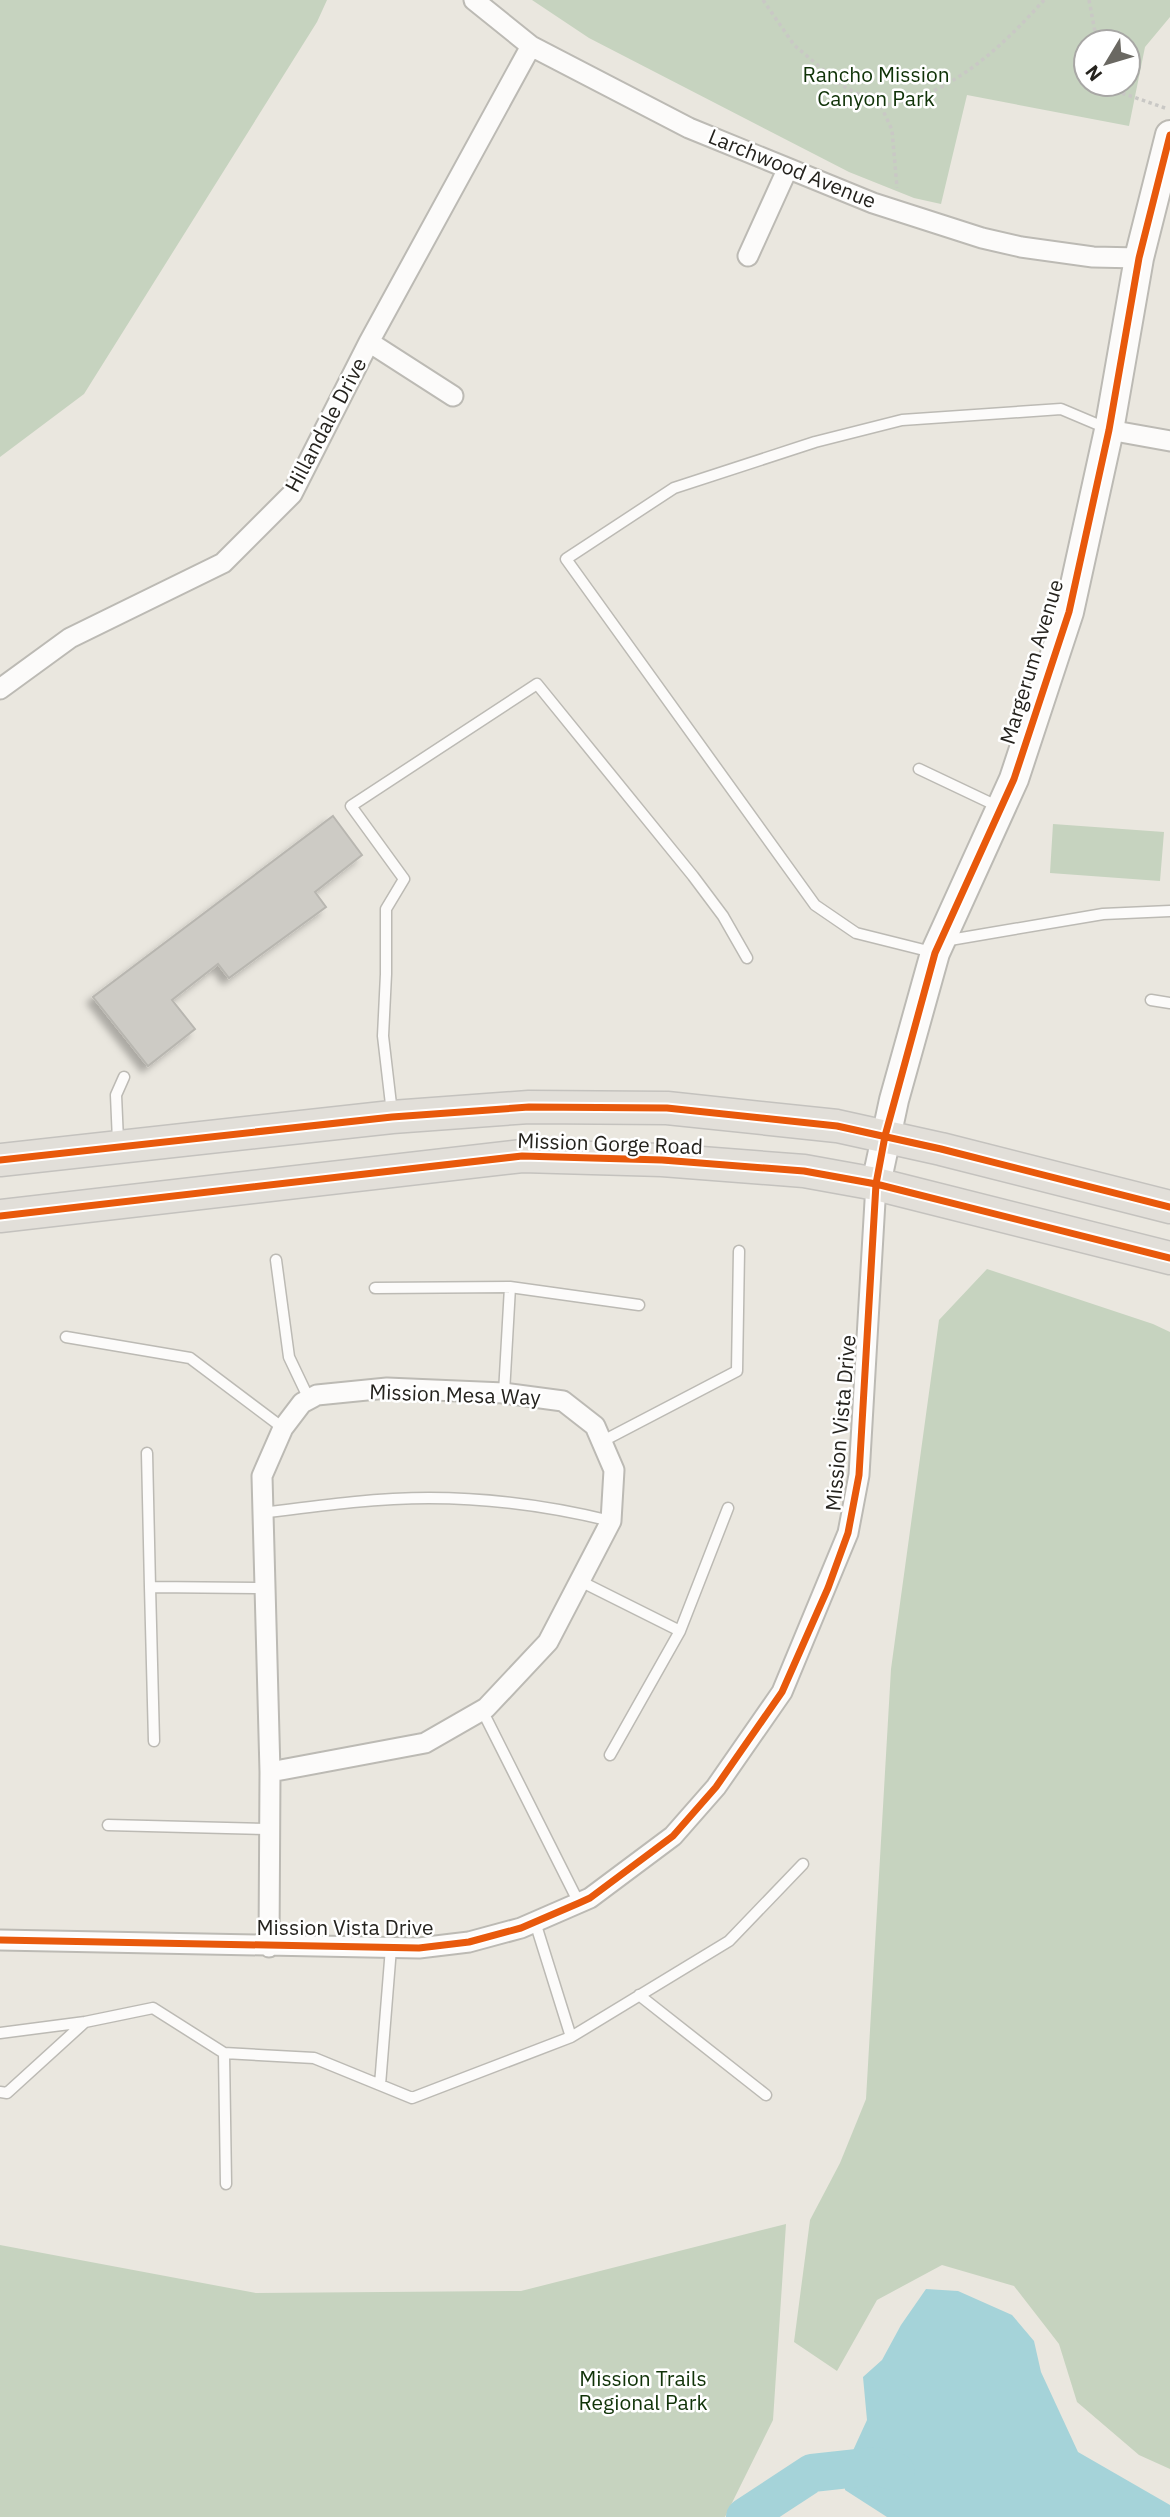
<svg xmlns="http://www.w3.org/2000/svg" width="1170" height="2517" font-family="'IBM Plex Sans',sans-serif">
  <style>
    .green { fill: #c6d3bf; fill-rule: evenodd }
    .water { fill: #a5d3d9 }
    .lines { fill: none; stroke-linecap: round; stroke-linejoin: round }
    .river { stroke: #a5d3d9; stroke-width: 38 }
    .building { fill: #cdcbc5; stroke: #b8b6b0; stroke-width: 2; filter: url(#shadow) }
    .lane-casing { stroke: #bcbab4; stroke-width: 13 }
    .street-casing { stroke: #bcbab4; stroke-width: 23 }
    .secondary-casing { stroke: #bcbab4; stroke-width: 32 }
    .primary-casing { stroke: #c4c2be; stroke-width: 35 }
    .path { stroke: #c9c8c5; stroke-width: 3.5; stroke-dasharray: 3.5 3.5; stroke-linecap: butt }
    .lane { stroke: #fcfbfa; stroke-width: 10 }
    .street { stroke: #fcfbfa; stroke-width: 19 }
    .secondary { stroke: #fcfbfa; stroke-width: 28 }
    .primary { stroke: #e2dfd9; stroke-width: 32 }
    .cycleway-casing { stroke: #fff; stroke-width: 11 }
    .cycleway { stroke: #e8590c; stroke-width: 7 }
    .labels { text-anchor: middle; stroke-width: 5; stroke-linejoin: round; paint-order: stroke }
    .park-label { font-size: 21px; fill: #103308; stroke: #fff }
    .street-label { font-size: 21px; fill: #25231e; stroke: #fff }
  </style>
  <defs>
    <filter id="shadow"><feDropShadow dx="-6" dy="6" stdDeviation="3.5" flood-color="#0004"/></filter>
  </defs>
  <rect width="100%" height="100%" fill="#eae7df"/>
  <path class="green" d="M0 0H327L317 22 84 394 0 457Z
    M532 0H1170V17L1145 47 1129 126 967 95 941 204 914 198 849 172 589 38ZM1086 42H1128V84H1086Z
    M1053 824 1164 832 1160 881 1050 873Z
    M987 1269 1153 1324 1170 1332V2469L1139 2455 1077 2402 1059 2344 1014 2286 942 2265 877 2300 837 2371 794 2342 810 2220 840 2163 866 2099 891 1669 939 1320Z
    M786 2224 773 2420 725 2517H0V2245L256 2293 521 2291Z"/>
  <path class="water" d="M926 2289 958 2291 1012 2315 1034 2341 1041 2372 1078 2452 1170 2505V2517H887L845 2490V2468L867 2420 863 2377 882 2360 901 2325Z"/>
  <g class="lines">
    <path class="river" d="M745 2517 812 2473 876 2466 896 2472"/>
  </g>
  <path class="building" d="M333 816 362 855 315 892 326 907 229 978 218 964 172 1000 195 1029 148 1066 93 997Z"/>
  <g class="lines">
    <g class="lane-casing">
      <path id="lane" d="M919 769 997 806
        M944 941 1103 914 1170 911
        M932 952 856 933 815 905 566 559 674 488 815 442 902 420 1061 409 1106 428
        M1151 1000 1170 1003
        M392 1113 383 1036 386 974V909L404 879 351 806 537 684 693 876 723 916 747 958
        M118 1141 116 1095 124 1077
        M276 1260 289 1357 309 1399
        M375 1288 510 1287 639 1305
        M66 1337 190 1358 283 1428
        M504 1393 510 1287
        M601 1442 737 1371 739 1251
        M147 1453 150 1587 265 1588
        M262 1513C317 1506 374 1498 429 1498 488 1498 554 1507 611 1521
        M580 1581 680 1631 610 1755
        M150 1587 154 1741
        M680 1631 728 1508
        M482 1710 579 1903
        M108 1825 269 1829
        M535 1922 571 2037 729 1941 803 1864
        M639 1995 766 2095
        M0 2033 85 2022 153 2008 224 2053 314 2058 412 2098 571 2037
        M224 2053 226 2184
        M380 2085 391 1948
        M0 2092 7 2093 85 2022"/>
    </g>
    <g class="street-casing">
      <path id="street" d="M474 0 531 46 689 128 873 203 982 238 1021 247 1093 257 1139 258
        M748 256 787 170
        M369 342 453 396
        M1109 430 1170 441
        M0 689 70 638 223 563 292 494 369 342 531 46
        M387 1388 504 1393 563 1401 595 1426 614 1470 611 1521 548 1642 486 1708 425 1743 270 1772 262 1476 283 1428 302 1403 317 1395Z
        M0 1940 419 1948 469 1942 521 1928 590 1898 673 1836 716 1787 782 1692 848 1533 859 1475 876 1184
        M269 1947 270 1772"/>
    </g>
    <g class="secondary-casing">
      <path id="secondary" d="M876 1184 894 1100 935 953 1014 779 1069 612 1109 430 1139 258 1170 135"/>
    </g>
    <g class="primary-casing">
      <path id="primary" d="M0 1160 392 1117 529 1107 667 1108 837 1126 941 1149 1170 1207
        M0 1216 522 1156 662 1160 804 1171 876 1184 1170 1258"/>
    </g>
    <path class="path" d="M763 0 794 45 841 85 881 106C895 102 911 101 924 95 972 75 1010 38 1044 0
      M1089 0 1097 42
      M1113 84 1116 91 1168 109
      M881 106 892 130 897 188"/>
    <use href="#lane" class="lane"/>
    <use href="#street" class="street"/>
    <use href="#secondary" class="secondary"/>
    <use href="#primary" class="primary"/>
    <g class="cycleway-casing">
      <path id="cycleway" d="M0 1160 392 1117 529 1107 667 1108 837 1126 941 1149 1170 1207
        M0 1216 522 1156 662 1160 804 1171 876 1184 1170 1258
        M0 1940 419 1948 469 1942 521 1928 579 1903 590 1898 673 1836 716 1787 782 1692 828 1588 848 1533 859 1475 876 1184 885 1136 935 953 1014 779 1069 612 1109 430 1139 258 1170 135"/>
    </g>
    <use href="#cycleway" class="cycleway"/>
  </g>
  <g class="labels">
    <g class="park-label">
      <text x="876" y="82">Rancho Mission<tspan x="876" dy="24">Canyon Park</tspan></text>
      <text x="643" y="2386">Mission Trails<tspan x="643" dy="24">Regional Park</tspan></text>
    </g>
    <g class="street-label">
      <text transform="translate(792 169) rotate(22)" y="7">Larchwood Avenue</text>
      <text transform="translate(326 425) rotate(-62)" y="7">Hillandale Drive</text>
      <text transform="translate(1032 662) rotate(-73)" y="7">Margerum Avenue</text>
      <text transform="translate(610 1144) rotate(2)" y="7">Mission Gorge Road</text>
      <text transform="translate(455 1395) rotate(2)" y="7">Mission Mesa Way</text>
      <text transform="translate(841 1423) rotate(-85)" y="7">Mission Vista Drive</text>
      <text x="345" y="1935">Mission Vista Drive</text>
    </g>
  </g>
  <g transform="translate(1107 63) rotate(232)"><circle r="33" fill="#ffffff" stroke="#a8a7a5" stroke-width="2"/>
  <path d="M0-5L12 26L0 18L-12 26Z" fill="#6a6862"/>
  <text y="-10" font-size="19" font-weight="bold" text-anchor="middle" fill="#25231e">N</text>
  </g>
</svg>
